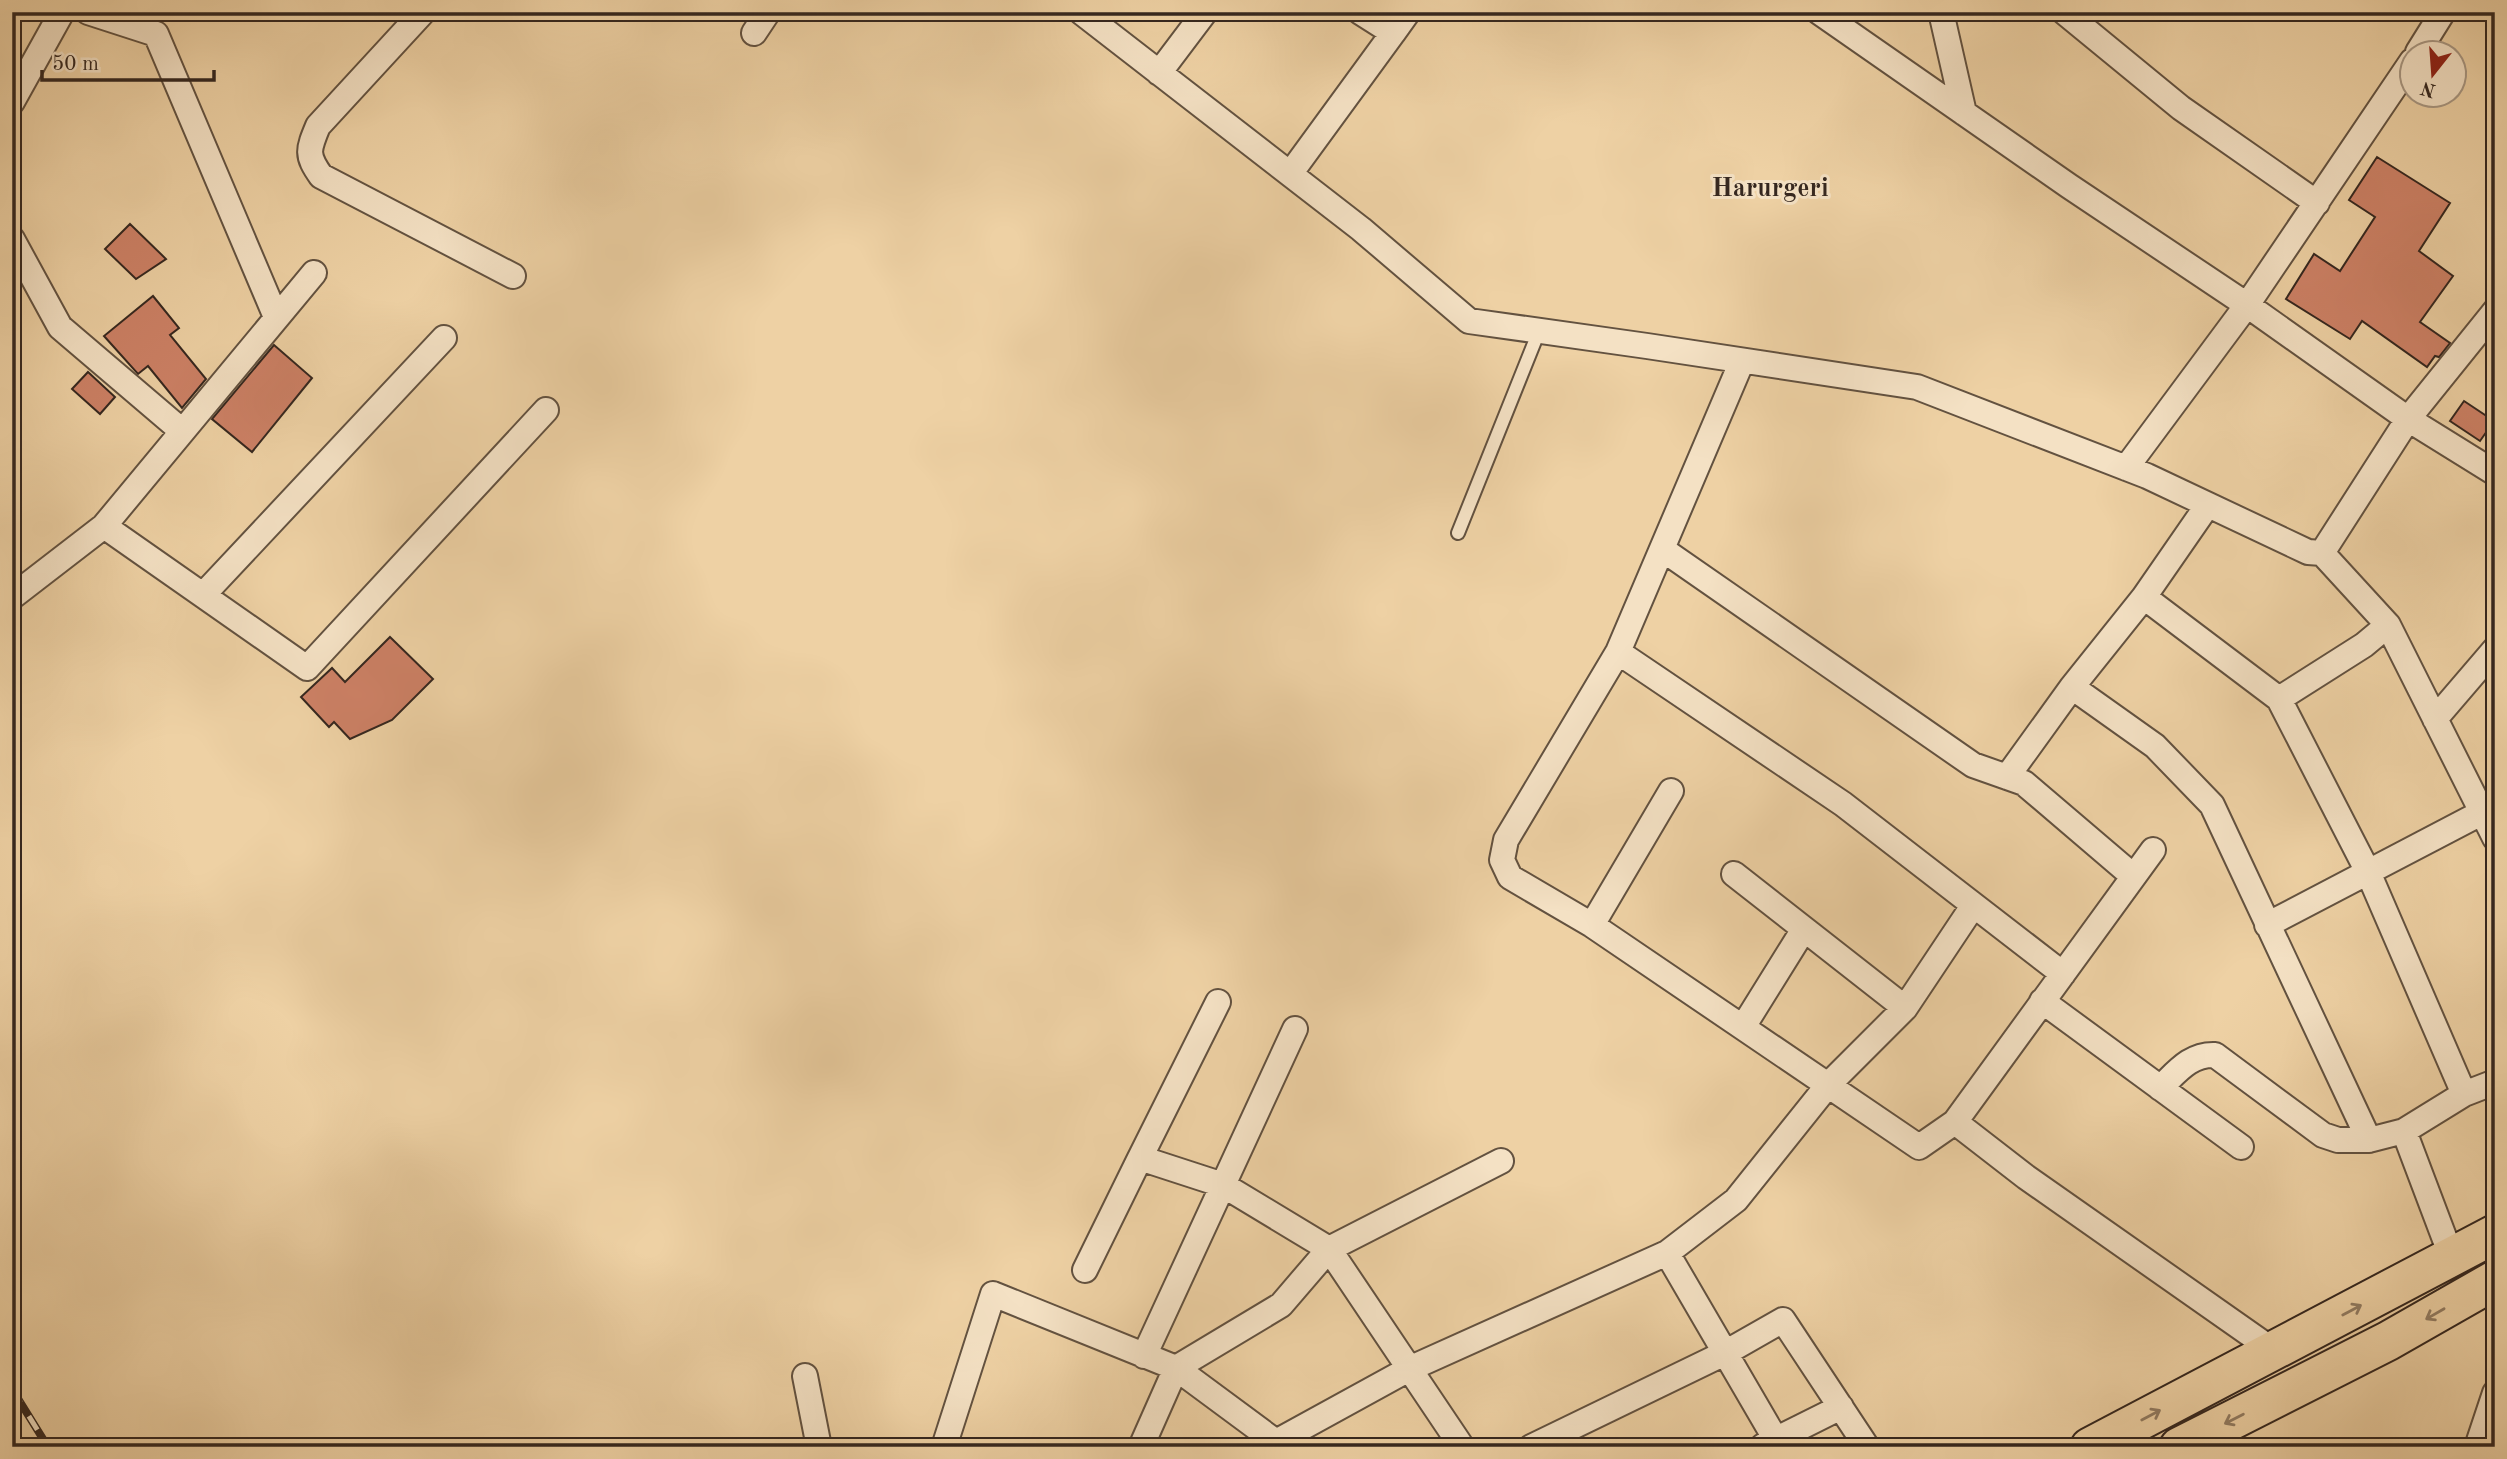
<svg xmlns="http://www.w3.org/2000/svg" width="2507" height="1459" font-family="'Old Standard TT',serif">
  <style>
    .building { fill: #cd8166; stroke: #35271f; stroke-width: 2 }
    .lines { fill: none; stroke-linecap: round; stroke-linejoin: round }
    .lane-casing { stroke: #635240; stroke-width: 16 }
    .street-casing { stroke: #635240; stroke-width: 28 }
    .primary-casing { stroke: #35271f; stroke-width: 42 }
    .lane { stroke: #f4e1c4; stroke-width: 12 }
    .street { stroke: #f4e1c4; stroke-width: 24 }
    .primary { stroke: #eed1a4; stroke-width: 38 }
    .rail-casing { stroke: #35271f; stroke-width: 8 }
    .rail { stroke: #f4e1c4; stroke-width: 5; stroke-dasharray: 16; stroke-linecap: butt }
    .oneway { stroke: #927c62 }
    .labels { text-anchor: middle; stroke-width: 6; stroke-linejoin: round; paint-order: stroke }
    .neighbourhood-label { font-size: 26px; font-weight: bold; fill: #35271f; stroke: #f4e1c4 }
  </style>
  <rect width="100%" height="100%" fill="#eed1a4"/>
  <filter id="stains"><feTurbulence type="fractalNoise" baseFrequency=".00286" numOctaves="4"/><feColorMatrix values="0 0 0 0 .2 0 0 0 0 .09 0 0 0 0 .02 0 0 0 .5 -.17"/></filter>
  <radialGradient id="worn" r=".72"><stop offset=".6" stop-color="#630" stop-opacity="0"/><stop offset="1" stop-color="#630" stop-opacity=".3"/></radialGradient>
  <path class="building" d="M2377 157 2450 203 2419 251 2453 276 2420 322 2450 343 2439 357 2435 356 2427 367 2362 321 2350 339 2286 299 2314 254 2340 271 2375 217 2349 200Z
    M130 224 166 259 136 279 105 249Z
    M153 296 179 328 170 335 206 379 182 408 148 366 138 374 104 336Z
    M274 345 312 378 252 452 212 419Z
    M88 372 115 397 100 414 72 389Z
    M2464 401 2494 421 2480 441 2450 421Z
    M390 637 433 679 392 720 350 739 334 722 329 727 301 697 332 668 345 682Z"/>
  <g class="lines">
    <g class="lane-casing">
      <path id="lane" d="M1458 533 1539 331"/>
    </g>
    <g class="street-casing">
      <path id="street" d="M88 12 156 34 276 317
        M423 12 318 126C308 150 306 155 321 176L513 276
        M1081 12 1361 229 1469 321 1647 346 1917 387 2147 476 2308 552 2322 553 2388 625 2495 838
        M1360 12 1393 33 1408 12
        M1819 12 2069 186 2247 305 2408 419 2495 473
        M1941 12 1964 113
        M2064 12 2181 108 2317 203
        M754 33 768 12
        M2418 52 2443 12
        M1159 73 1205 12
        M12 102 62 12
        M1290 174 1393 33
        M12 239 60 327 182 431
        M1742 361 1618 652 1506 840 1502 860 1510 877 1592 925 1919 1147 1955 1122
        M2126 468 2247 305 2412 61
        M104 526 307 668 546 410
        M1662 549 1973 765 2024 783 2133 876
        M2322 553 2408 419 2495 311
        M203 595 444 338
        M12 597 104 526 314 273
        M2144 597 2279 699 2368 872 2464 1094
        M1618 652 1843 804 2063 974
        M2072 687 2155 746 2212 805 2369 1140
        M2279 699 2364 645 2388 625
        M2435 719 2495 649
        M2007 777 2072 687 2144 597 2207 506
        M2153 850 1955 1122 2026 1177 2274 1351
        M1734 874 1905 1008 1973 906
        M1592 925 1671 791
        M2267 925 2481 813
        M2042 1001 2241 1147
        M1218 1002 1140 1158 1223 1185 1329 1249 1462 1447
        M1743 1027 1804 929
        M2160 1088C2177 1072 2190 1054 2215 1055L2323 1135 2338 1140H2369L2404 1131 2464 1094 2495 1082
        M2404 1131 2452 1258
        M1085 1270 1140 1158
        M1144 1356 1295 1029
        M805 1376 819 1447
        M1776 1440 1667 1253 1736 1200 1828 1085 1905 1008
        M1276 1442 1409 1369 1667 1253
        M1763 1446 1841 1407
        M944 1447 993 1294 1176 1368 1276 1442 1279 1447
        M1141 1447 1176 1368 1281 1305 1329 1249 1501 1161
        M1531 1447 1725 1353 1783 1320 1867 1447
        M2477 1447 2495 1393"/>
    </g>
    <g class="primary-casing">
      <path id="primary" d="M2090 1447 2495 1234
        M2179 1447 2388 1341 2495 1280"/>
    </g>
    <use href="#lane" class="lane"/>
    <use href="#street" class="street"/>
    <use href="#primary" class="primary"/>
    <g class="rail-casing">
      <path id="rail" d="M12 1389 48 1447"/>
    </g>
    <use href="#rail" class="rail"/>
  </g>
  <defs><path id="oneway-shaft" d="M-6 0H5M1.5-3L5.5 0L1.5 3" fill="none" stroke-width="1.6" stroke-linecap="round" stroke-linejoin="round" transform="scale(1.75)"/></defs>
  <g class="oneway">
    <use href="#oneway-shaft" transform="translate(2352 1310) rotate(-28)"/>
    <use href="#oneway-shaft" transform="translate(2435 1314) rotate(150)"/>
    <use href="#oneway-shaft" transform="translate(2151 1415) rotate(-28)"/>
    <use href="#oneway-shaft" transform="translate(2234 1419) rotate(153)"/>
  </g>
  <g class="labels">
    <g class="neighbourhood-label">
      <text x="1770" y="196">Harurgeri</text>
    </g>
  </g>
  <rect width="2507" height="1459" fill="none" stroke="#eed1a4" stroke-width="42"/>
  <rect x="14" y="14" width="2479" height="1431" fill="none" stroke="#35271f" stroke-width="3.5"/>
  <rect x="21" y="21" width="2465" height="1417" fill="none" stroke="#35271f" stroke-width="2"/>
  <g transform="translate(2433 74) rotate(197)"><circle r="33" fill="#f4e1c4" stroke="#a89782" stroke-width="2"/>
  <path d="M0-5L12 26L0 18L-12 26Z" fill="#8f2418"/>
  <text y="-10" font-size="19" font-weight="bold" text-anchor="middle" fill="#35271f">N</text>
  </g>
  <path d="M42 70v10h172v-10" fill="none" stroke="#35271f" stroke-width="3.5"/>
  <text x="52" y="70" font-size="21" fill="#35271f" stroke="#f4e1c4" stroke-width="5" paint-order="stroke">50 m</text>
  <rect width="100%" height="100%" filter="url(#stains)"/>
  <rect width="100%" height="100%" fill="url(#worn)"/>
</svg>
